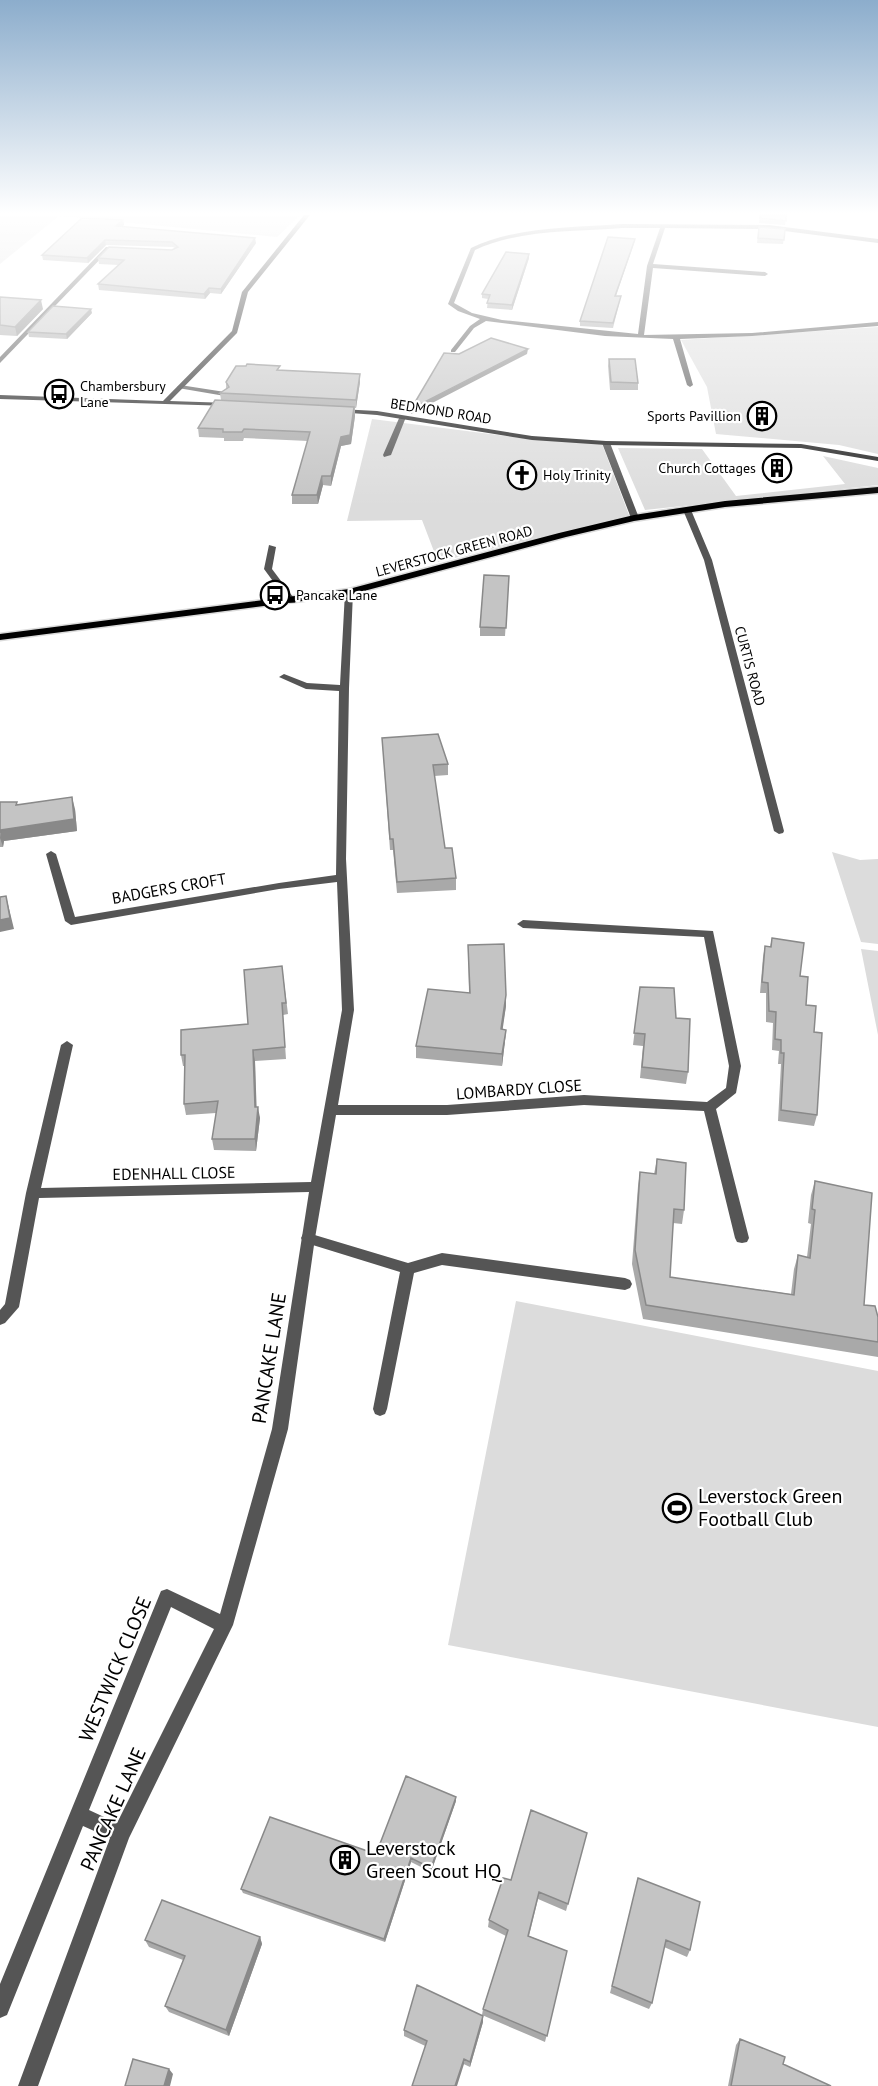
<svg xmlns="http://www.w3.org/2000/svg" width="878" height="2086" font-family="'PT Sans',sans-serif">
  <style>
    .green { fill: #dcdcdc }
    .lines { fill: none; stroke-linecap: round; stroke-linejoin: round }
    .primary-casing { stroke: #dbdbdb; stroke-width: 3 }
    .lane { fill: #555; fill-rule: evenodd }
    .street { fill: #555; fill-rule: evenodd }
    .secondary { fill: #222; fill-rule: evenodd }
    .primary { fill: #000; fill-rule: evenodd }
    .wall { fill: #a9a9a9 }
    .shaded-wall { fill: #898989 }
    .building { fill: #c4c4c4; stroke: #898989; stroke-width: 1.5 }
    .labels { text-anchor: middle; stroke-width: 4.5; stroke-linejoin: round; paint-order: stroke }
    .far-poi-label { font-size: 14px; fill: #000; stroke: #fff; text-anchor: start }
    .far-street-label { font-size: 14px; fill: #000; stroke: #fff }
    .street-label { font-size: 16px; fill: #000; stroke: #fff }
    .near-street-label { font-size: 20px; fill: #000; stroke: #fff }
    .near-poi-label { font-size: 20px; fill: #000; stroke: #fff; text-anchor: start }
  </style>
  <rect width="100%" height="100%" fill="#fff"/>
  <path class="green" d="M0 215H300L277 237 59 216 0 264Z
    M878 327V454L839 445 716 434 707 387 681 340Z
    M372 419 530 439 602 444 629 515 438 562 422 520 347 521Z
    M618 448 702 449 736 496 845 484 823 456 878 468V485L645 510Z
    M832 852 860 860 878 859V944L861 942Z
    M861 949 878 951V1035Z
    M516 1301 878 1371V1727L448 1645Z"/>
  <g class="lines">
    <g class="primary-casing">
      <path id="primary" d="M878 487V493L725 507 634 521 566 537 349 595 0 640V634L349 589 559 533 634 515 725 501Z"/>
    </g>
    <path class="lane" d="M180 385 225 392 228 394 225 396 178 388 177 387Z
      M400 416 406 417 391 455 384 457 383 455Z
      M269 545 276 547 272 569 296 601 295 603H289L264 569Z
      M308 1233 408 1263 442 1253 625 1278 630 1280 632 1284 630 1288 625 1290 442 1265 414 1273 387 1409 385 1414 380 1416 375 1414 373 1409 400 1272 303 1242 301 1238 303 1234Z"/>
    <path class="street" d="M622 224 769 225 878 239V243L769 229 665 228 653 264 765 272 768 274 765 276 653 268 644 335 752 333 878 322V326L752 336 680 339 693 385 690 387 687 385 673 339 605 336 486 321 474 328 455 352H451V350L470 326 480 319 458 311 448 304 471 248C517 226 572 228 622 224ZM622 228H660L647 266 638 334 502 320 472 313 454 303 475 250C520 229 574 232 622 228Z
      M106 247 128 249 125 251 109 250 0 363V357Z
      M603 441 610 443 639 518 638 520 631 518 602 443Z
      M684 508 691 510 712 560 784 831 783 833 779 834 774 831 704 560 683 510Z
      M349 589 353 592 349 688 346 859 354 1010 338 1105H447L584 1095 707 1102 726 1088 729 1066 704 937 523 928 517 924 523 920 713 931 741 1066 736 1093 716 1109 749 1238 747 1242 742 1243 737 1242 735 1238 704 1111 584 1105 447 1115H336L315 1238 288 1429 233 1625 129 1838 38 2086H18L110 1838 83 1826 7 2015 0 2018V1984L161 1591 167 1589 220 1614 272 1429 309 1192 39 1198 19 1307 5 1323 0 1325V1310L5 1304 26 1193 61 1045 67 1041 73 1045 41 1188 311 1182 342 1010 337 882 279 889 71 925 65 921 46 854 51 851 56 854 75 917 279 883 336 875 339 691 306 689 279 677 284 674 307 683 340 685 345 592ZM171 1607 214 1629 117 1823 89 1810Z"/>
    <path class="secondary" d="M304 215H310L248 292 237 333 170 401 229 403 231 404V406L0 399V395L163 401 232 331 242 292Z
      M339 409 377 411 532 436 606 441 801 444 878 457V461L801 448 606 445 532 440 377 415 337 412V410Z"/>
    <use href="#primary" class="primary"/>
  </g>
  <path class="wall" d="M760 215H786L785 225 759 223Z
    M123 220 124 225 122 227 256 243 221 294 210 293 205 299 99 290 98 284 119 265 99 264 98 258 172 250 175 248 173 247 106 245 88 263 43 260 42 255Z
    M759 227 785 229 783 244 757 243Z
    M635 239 634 243 616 296 620 300 613 328 580 326V321Z
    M529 258 512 310 487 308 488 299 482 298V294Z
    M0 297 43 309 17 336 0 335Z
    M92 313 67 339 29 337 28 332Z
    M609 359 638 383V390H610L608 366Z
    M280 371 360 374V382L356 408H355V416L351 444 341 446 331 486 323 485 318 504H292V495L308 441 244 438 243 441H224V438L199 437 198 428 221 400 220 393 226 389V382Z
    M509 576 505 636H480V627Z
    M382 738 448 764V775L434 776 445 848 456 878V890L397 893 393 850H390Z
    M0 802 18 805 75 809 77 831 4 841 3 847H0Z
    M772 938 800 976 806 1005 814 1032 817 1115 814 1126 778 1121 781 1064H778L779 1051 772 1050 773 1023 766 1022V993H760L763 957 765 946 770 947Z
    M468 945 506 995V1006L502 1029 506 1030 505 1041 502 1066 416 1058V1046L469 993Z
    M282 966 288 1014 283 1015 286 1059 255 1061 256 1107 260 1118 256 1151 214 1150 212 1139 216 1113 186 1115 184 1104 185 1066H183L181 1055 248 1024Z
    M640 987 688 1072 686 1084 640 1078 643 1046 633 1045Z
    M657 1159 684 1210 682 1224 673 1223 670 1277 791 1294 794 1269 798 1255 807 1257 811 1224 808 1223 811 1195 815 1181 864 1305 878 1317V1357L643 1319 632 1264 638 1186 640 1172 654 1174Z
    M456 1801 431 1872 411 1862 385 1942 243 1893 241 1889 376 1854Z
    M587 1833 566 1911 538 1899 529 1936 567 1951 545 2042 482 2015 483 2009 506 1936 488 1927 489 1920Z
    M638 1878 690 1950 687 1957 664 1947 652 2003 649 2009 610 1993Z
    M260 1937 262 1944 229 2036 169 2012 165 2006 183 1960 149 1947 145 1940Z
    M483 2016V2022L470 2067 404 2036V2030Z
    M740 2039 783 2064 831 2086H728L736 2045Z"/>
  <path class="shaded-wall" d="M123 220 124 225 117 231 116 226Z
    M255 238 256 243 221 294V289Z
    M635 239 634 243 614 300 615 296Z
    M105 240 106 245 88 263 87 258Z
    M529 254V258L512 310V305Z
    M209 288 210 293 205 299 204 294Z
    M41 300 43 309 17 336 15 327Z
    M91 309 92 313 67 339 66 334Z
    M528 349 527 354 411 414V409Z
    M360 374V382L356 408V400Z
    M354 407 355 416 351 444 341 446 331 486V476L341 437Z
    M322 476 323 485 318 504 317 495Z
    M72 797 75 809 77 831 4 841 3 847 0 838 1 830Z
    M6 896 14 929 0 932V920Z
    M506 995V1006L501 1041V1029Z
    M506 1030 505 1041 502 1066V1054Z
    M253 1050 255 1061 257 1118 255 1107Z
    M258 1107 260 1118 256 1151 255 1139Z
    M456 1797V1801L431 1872V1868Z
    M411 1858V1862L385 1942 384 1939Z
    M260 1937 262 1944 229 2036 226 2030Z
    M483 2016V2022L470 2067V2062Z
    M464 2059V2064L457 2086H455Z
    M169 2069 173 2074 170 2086H164Z"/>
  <path class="building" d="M760 215H786V221L760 218Z
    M82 218 123 220 116 226 255 238 221 289 209 288 204 294 98 284 124 260 98 258 109 247 172 250 178 247 172 242 105 240 87 258 42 255Z
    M759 227 785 229 784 240 758 238Z
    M608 237 635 239 615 296H621L613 323 580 321Z
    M506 252 529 254 512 305 487 303 490 295 482 294Z
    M0 297 41 300 15 327 0 325Z
    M53 306 91 309 66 334 28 332Z
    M491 338 528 349 411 409 444 353 459 354Z
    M609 359H635L638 383 611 382Z
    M247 364 280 366 277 370 360 374 356 400 220 393 229 387 226 382 236 366H246Z
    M215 400 354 407 350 435 341 437 331 476H322L317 495H292L310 432 244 429 242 432H223V429L198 428Z
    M484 575 509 576 506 628 480 627Z
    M438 734 448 764 433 765 445 848H452L456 878 397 882 393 839H390L382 738Z
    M72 797 74 819 1 830 0 833V802H17L16 805Z
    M6 896 10 918 0 920V897Z
    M772 938 804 943 800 976 808 977 806 1005 816 1006 814 1032 822 1033 817 1115 781 1110 784 1053H781V1040L775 1039 776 1012 769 1011 768 983 762 982 765 946 771 947Z
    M504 944 506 995 501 1029 506 1030 502 1054 416 1046 428 989 470 993 468 945Z
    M282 966 286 1003H282L285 1047 253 1050 255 1107H258L255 1139H212L218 1101 184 1104 185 1055H181V1030L248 1024 244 970Z
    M640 987 674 988 676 1018 690 1019 688 1072 642 1067 645 1034 634 1033Z
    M657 1159 686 1163 684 1210 674 1209 670 1277 794 1295 798 1255 810 1258 815 1210 812 1209 815 1181 872 1193 864 1305 875 1306 878 1317V1342L646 1305 635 1250 640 1172 656 1174Z
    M406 1776 456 1797 431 1868 411 1858 384 1939 241 1889 270 1817 376 1854Z
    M531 1810 587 1833 568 1904 539 1892 528 1936 567 1951 547 2036 483 2009 508 1930 489 1920 503 1878 511 1880Z
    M638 1878 700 1902 690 1950 666 1940 652 2003 612 1986Z
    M162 1900 260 1937 226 2030 165 2006 185 1956 145 1940Z
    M417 1985 483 2016 470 2062 464 2059 455 2086H412L427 2041 404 2030Z
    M740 2039 785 2057 783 2064 831 2086H731Z
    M133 2059 169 2069 164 2086H125Z"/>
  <linearGradient id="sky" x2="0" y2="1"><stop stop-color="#8cadcc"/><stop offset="0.42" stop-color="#fff"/><stop offset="1" stop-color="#fff" stop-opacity="0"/></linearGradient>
  <rect width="878" height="507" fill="url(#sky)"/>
  <defs>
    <g id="bus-ring" transform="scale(1.5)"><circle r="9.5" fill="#fff" stroke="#000" stroke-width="1.5"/><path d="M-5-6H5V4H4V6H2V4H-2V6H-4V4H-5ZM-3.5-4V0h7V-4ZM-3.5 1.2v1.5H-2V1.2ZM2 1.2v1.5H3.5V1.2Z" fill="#000"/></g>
    <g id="building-ring" transform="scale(1.5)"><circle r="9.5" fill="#fff" stroke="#000" stroke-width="1.5"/><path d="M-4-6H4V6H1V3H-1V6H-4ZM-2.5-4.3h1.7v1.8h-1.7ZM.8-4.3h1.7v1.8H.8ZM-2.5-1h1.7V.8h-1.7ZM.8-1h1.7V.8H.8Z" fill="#000"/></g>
    <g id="church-ring" transform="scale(1.5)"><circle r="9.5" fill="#fff" stroke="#000" stroke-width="1.5"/><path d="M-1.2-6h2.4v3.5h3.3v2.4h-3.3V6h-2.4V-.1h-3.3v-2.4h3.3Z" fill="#000"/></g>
    <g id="stadium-ring" transform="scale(1.5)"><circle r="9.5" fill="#fff" stroke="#000" stroke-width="1.5"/><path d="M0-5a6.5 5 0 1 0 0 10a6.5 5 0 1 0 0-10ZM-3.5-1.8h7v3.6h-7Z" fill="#000"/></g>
  </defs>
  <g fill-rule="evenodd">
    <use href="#bus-ring" x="59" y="394"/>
    <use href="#building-ring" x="762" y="416"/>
    <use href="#building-ring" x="777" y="468"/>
    <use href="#church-ring" x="522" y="475"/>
    <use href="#bus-ring" x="275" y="595"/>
    <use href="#stadium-ring" x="677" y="1508"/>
    <use href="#building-ring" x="345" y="1860"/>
  </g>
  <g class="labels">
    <g class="far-poi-label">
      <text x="80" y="391">Chambersbury<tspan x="80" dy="16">Lane</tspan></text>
      <text x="741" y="421" text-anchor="end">Sports Pavillion</text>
      <text x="756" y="473" text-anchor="end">Church Cottages</text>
      <text x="543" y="480">Holy Trinity</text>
      <text x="296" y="600">Pancake Lane</text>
    </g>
    <g class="far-street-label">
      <text transform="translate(441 411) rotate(9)" y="5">BEDMOND ROAD</text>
      <text transform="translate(454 551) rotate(-15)" y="5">LEVERSTOCK GREEN ROAD</text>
      <text transform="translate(750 666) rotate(75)" y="5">CURTIS ROAD</text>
    </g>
    <g class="street-label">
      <text transform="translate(169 888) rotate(-10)" y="6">BADGERS CROFT</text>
      <text transform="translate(519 1089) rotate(-4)" y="6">LOMBARDY CLOSE</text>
      <text transform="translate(174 1173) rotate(-1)" y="6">EDENHALL CLOSE</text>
    </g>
    <g class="near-street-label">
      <text transform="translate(269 1358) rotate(-81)" y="7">PANCAKE LANE</text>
      <text transform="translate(115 1669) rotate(-67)" y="7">WESTWICK CLOSE</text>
      <text transform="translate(113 1809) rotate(-66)" y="7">PANCAKE LANE</text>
    </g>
    <g class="near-poi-label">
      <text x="698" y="1503">Leverstock Green<tspan x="698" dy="23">Football Club</tspan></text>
      <text x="366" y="1855">Leverstock<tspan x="366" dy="23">Green Scout HQ</tspan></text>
    </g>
  </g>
</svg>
